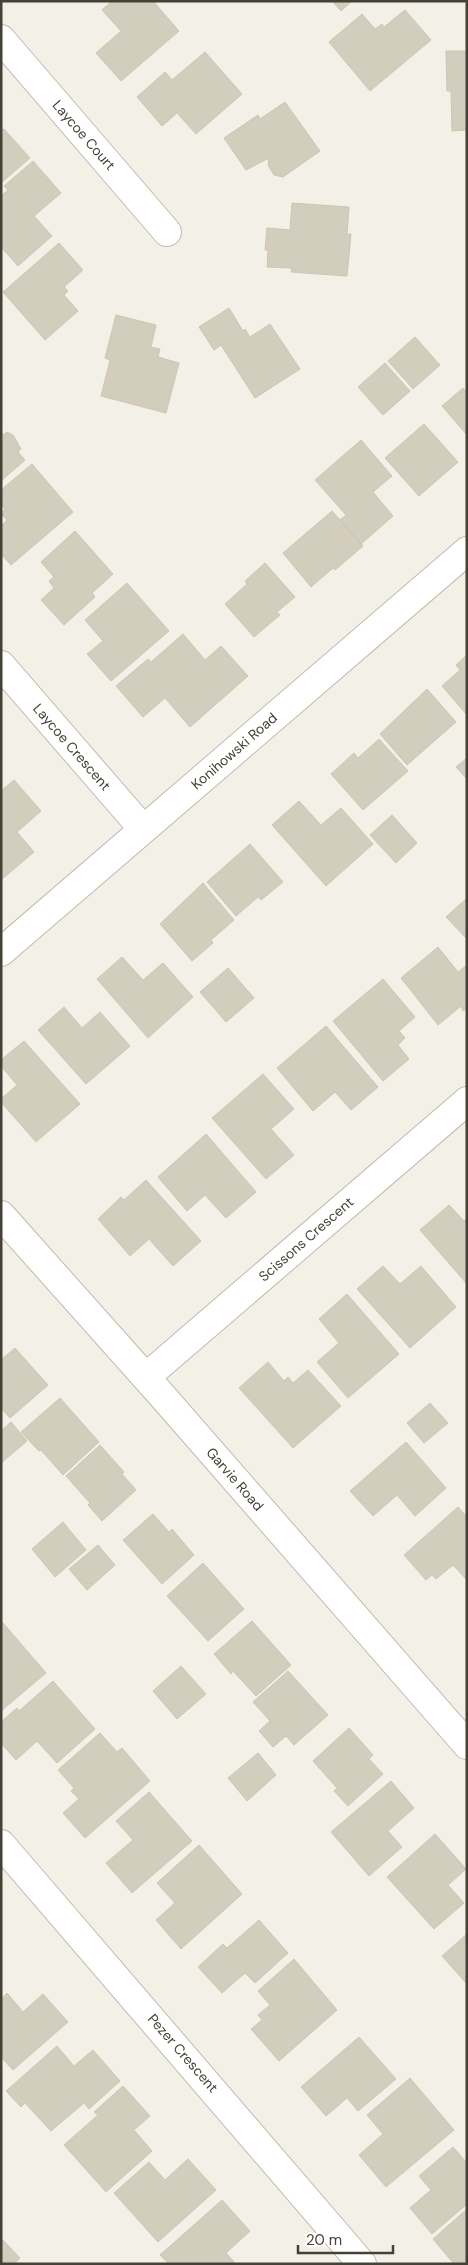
<svg xmlns="http://www.w3.org/2000/svg" width="468" height="2265" font-family="'DM Sans',sans-serif">
  <style>
    .building { fill: #d3cdbe; stroke: #cec5b2 }
    .lines { fill: none; stroke-linecap: round; stroke-linejoin: round }
    .minor-casing { stroke: #c0bbae; stroke-width: 30 }
    .tertiary-casing { stroke: #c0bbae; stroke-width: 30 }
    .minor { stroke: #fff; stroke-width: 28 }
    .tertiary { stroke: #fff; stroke-width: 28 }
    .labels { text-anchor: middle; stroke-width: 4.5; stroke-linejoin: round; paint-order: stroke }
    .street-label { font-size: 14px; fill: #454137; stroke: #fff }
  </style>
  <rect width="100%" height="100%" fill="#f3f0e8"/>
  <path class="building" d="M112 1H153L179 31 121 81 96 53 121 31 102 10Z
    M332 1H352L341 11Z
    M405 10 431 40 370 91 329 42 362 14 375 29 382 24 384 27Z
    M446 51H467V130L452 131 451 91H447Z
    M205 52 242 94 196 134 177 113 162 126 137 97 165 72 172 80Z
    M285 102 320 151 283 177 274 175 268 165 269 158 246 170 224 138 258 115 260 119Z
    M4 129 30 158 1 183V131Z
    M33 161 61 193 34 216 52 236 18 266 1 247V196L8 190 4 186Z
    M292 203 349 207 347 234H351L347 276 291 272 292 268 267 267 268 250H265L267 228 290 230Z
    M59 243 83 270 64 287 68 291 64 295 78 311 45 340 3 292Z
    M229 308 243 331 245 329 250 337 270 324 300 369 255 398 221 345 214 350 199 327Z
    M116 315 156 325 151 347 160 349 158 357 179 363 166 413 101 396 110 360 105 358Z
    M415 337 440 365 413 389 388 361Z
    M385 363 410 391 383 415 358 387Z
    M463 388 465 391 467 389V435L442 406Z
    M424 424 458 462 419 496 385 458Z
    M1 432 3 435 7 432 13 435 21 449 18 452 25 460 1 481Z
    M361 440 392 476 373 492 393 516 361 544 340 520 346 515 315 480Z
    M32 464 73 512 11 565 1 554V526L7 520 1 514 5 509 1 504V490Z
    M332 511 363 546 335 570 333 568 311 587 283 553Z
    M75 531 113 574 92 593 95 597 64 625 41 600 54 588 49 581 54 577 41 562Z
    M265 563 295 597 277 612 280 615 254 637 225 604 247 584 245 581Z
    M127 583 169 631 111 681 87 654 103 641 85 620Z
    M183 634 205 660 221 646 248 676 190 727 165 698 143 717 116 686 148 659 151 662Z
    M467 655V715L442 686 460 670 456 665Z
    M427 689 456 722 407 765 380 734Z
    M379 739 408 771 363 810 331 774 354 753 358 758Z
    M467 758V779L456 767Z
    M14 780 41 811 17 832 34 852 1 880V791Z
    M299 801 321 825 341 808 373 844 326 886 272 825Z
    M392 815 417 843 396 863 370 835Z
    M250 844 283 882 261 900 258 897 236 916 207 882Z
    M203 883 234 920 211 940 213 943 192 961 160 924Z
    M466 899 467 901V939L446 917Z
    M438 947 458 972 467 965V1008L463 1011 461 1006 438 1025 401 978Z
    M122 957 143 980 163 963 193 997 148 1038 97 979Z
    M228 968 254 998 226 1022 200 992Z
    M383 979 415 1017 399 1031 405 1038 398 1045 409 1059 383 1081 333 1021Z
    M64 1007 82 1028 100 1012 130 1046 86 1084 38 1030Z
    M326 1026 378 1087 351 1110 335 1092 313 1111 277 1068Z
    M24 1041 80 1104 36 1142 1 1102V1099L17 1085 1 1066V1060Z
    M263 1074 294 1109 271 1129 294 1155 266 1179 212 1118Z
    M206 1134 256 1192 226 1218 205 1195 187 1211 158 1177Z
    M146 1180 201 1241 173 1266 149 1239 130 1256 98 1219 121 1197 124 1200Z
    M449 1205 464 1221 467 1218V1284L420 1230Z
    M383 1266 400 1284 421 1266 456 1307 410 1348 357 1289Z
    M347 1294 399 1354 348 1398 317 1362 339 1343 319 1319Z
    M15 1348 48 1385 10 1418 1 1408V1360Z
    M268 1362 284 1381 288 1377 293 1383 308 1370 341 1406 293 1448 239 1388Z
    M60 1398 99 1442 63 1475 41 1450 39 1451 21 1432Z
    M430 1403 448 1423 424 1443 407 1423Z
    M11 1422 27 1441 1 1463V1431Z
    M406 1442 446 1488 415 1516 397 1495 373 1516 350 1491Z
    M100 1445 124 1472 122 1474 136 1490 102 1521 88 1505 90 1503 66 1476Z
    M458 1507 467 1517V1580L453 1565 436 1579 432 1575 426 1580 404 1555Z
    M153 1514 169 1532 172 1529 194 1555 162 1584 123 1540Z
    M63 1522 86 1550 55 1577 32 1549Z
    M98 1545 115 1565 87 1590 69 1569Z
    M203 1563 244 1609 208 1641 167 1596Z
    M252 1621 291 1665 256 1696 233 1671 231 1674 214 1654Z
    M3 1623 46 1673 1 1711V1624Z
    M181 1666 206 1694 177 1719 153 1691Z
    M288 1671 328 1715 294 1745 286 1736 273 1747 259 1731 270 1721 253 1702Z
    M53 1681 95 1729 57 1763 37 1741 16 1760 1 1743V1722L17 1708 19 1711Z
    M349 1728 373 1755 369 1759 383 1774 348 1806 334 1791 337 1788 313 1761Z
    M100 1733 117 1752 122 1748 150 1781 85 1838 63 1813 79 1799 71 1791 74 1788 58 1770Z
    M258 1753 276 1775 247 1801 228 1778Z
    M391 1781 414 1808 388 1831 402 1847 369 1876 331 1832Z
    M149 1792 192 1841 132 1893 106 1863 133 1840 116 1821Z
    M435 1834 466 1869 448 1885 464 1903 434 1929 387 1877Z
    M199 1845 242 1894 181 1949 156 1920 175 1903 157 1883Z
    M259 1920 288 1953 255 1983 245 1973 222 1993 198 1967 223 1944 227 1948Z
    M467 1934V1984L442 1956Z
    M294 1959 337 2010 279 2061 251 2029 262 2020 258 2015 270 2005 258 1991Z
    M7 1993 23 2012 43 1994 68 2022 13 2070 1 2057V1999Z
    M359 2037 396 2079 358 2111 347 2098 326 2116 301 2087Z
    M57 2046 74 2066 93 2050 120 2081 89 2109 84 2103 51 2131 25 2103 21 2107 6 2091Z
    M410 2078 454 2130 386 2187 359 2155 383 2134 367 2115Z
    M123 2086 150 2116 134 2130 152 2151 106 2192 64 2145 98 2115 94 2112Z
    M453 2147 467 2163V2204L432 2234 410 2208 431 2190 419 2176Z
    M188 2159 216 2190 158 2242 114 2193 149 2162 165 2180Z
    M222 2200 250 2231 226 2253 236 2264H169L160 2255Z
    M467 2209V2260L462 2264H454L433 2239Z
    M1 2238 20 2258 14 2264H1Z"/>
  <g class="lines">
    <g class="minor-casing">
      <path id="minor" d="M1 39 167 232
        M1 665 143 829
        M1 1215 165 1399 467 1745
        M146 1377 467 1101
        M1 1844 362 2264"/>
    </g>
    <g class="tertiary-casing">
      <path id="tertiary" d="M1 952 467 551"/>
    </g>
    <use href="#minor" class="minor"/>
    <use href="#tertiary" class="tertiary"/>
  </g>
  <g class="labels">
    <g class="street-label">
      <text transform="translate(84 135) rotate(49)" y="5">Laycoe Court</text>
      <text transform="translate(72 747) rotate(49)" y="5">Laycoe Crescent</text>
      <text transform="translate(234 751) rotate(-41)" y="5">Konihowski Road</text>
      <text transform="translate(306 1239) rotate(-41)" y="5">Scissons Crescent</text>
      <text transform="translate(235 1479) rotate(49)" y="5">Garvie Road</text>
      <text transform="translate(183 2053) rotate(49)" y="5">Pezer Crescent</text>
    </g>
  </g>
  <rect width="468" height="2265" fill="none" stroke="#454137" stroke-width="5"/>
  <path d="M298 2245v8h95v-8" fill="none" stroke="#454137" stroke-width="2.5"/>
  <text x="306" y="2245" font-size="15" fill="#454137" stroke="#ffffff" stroke-width="4" paint-order="stroke">20 m</text>
</svg>
